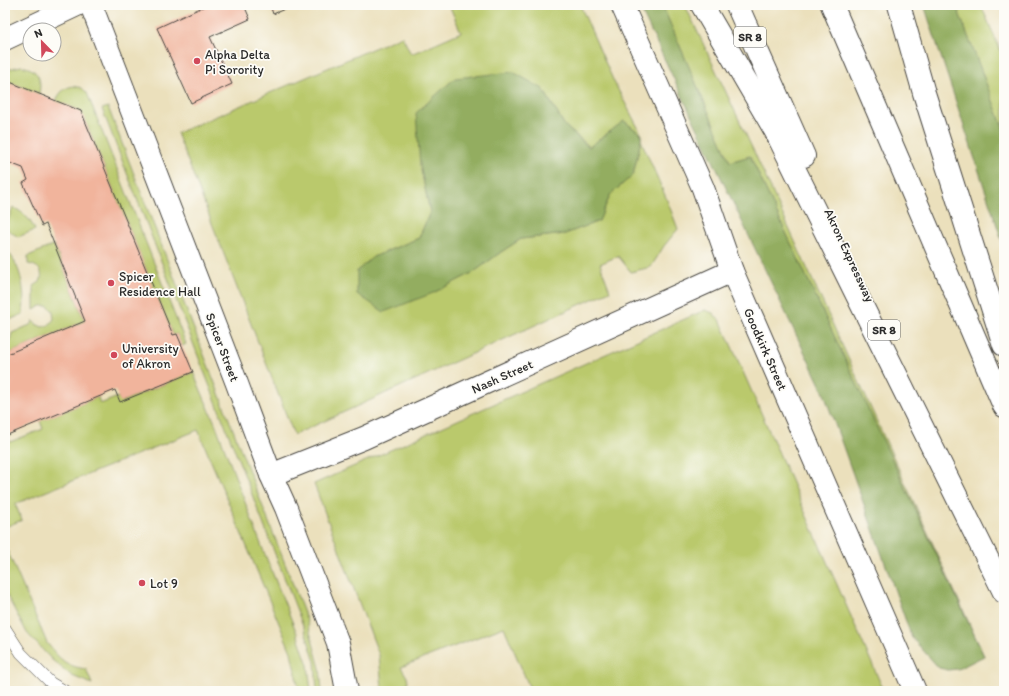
<svg xmlns="http://www.w3.org/2000/svg" width="1009" height="696" font-family="Itim,sans-serif">
  <style>
    .green { fill: #bac96c; stroke: #727a4c }
    .forest { fill: #93ad60; stroke: #5f6c46 }
    .building { fill: #f1b49c }
    .lines { fill: none; stroke-linecap: round; stroke-linejoin: round }
    .lane-casing { stroke: #484641; stroke-width: 12 }
    .street-casing { stroke: #484641; stroke-width: 24 }
    .secondary-casing { stroke: #484641; stroke-width: 24 }
    .primary-casing { stroke: #484641; stroke-width: 24 }
    .highway-casing { stroke: #484641; stroke-width: 24 }
    .lane { stroke: #fff; stroke-width: 11 }
    .street { stroke: #fff; stroke-width: 22 }
    .secondary { stroke: #fff; stroke-width: 22 }
    .primary { stroke: #fff; stroke-width: 22 }
    .highway { stroke: #fff; stroke-width: 22 }
    .poi-dot { fill: #d1495b; stroke: #fdfcf7; stroke-width: 1.5 }
    .labels { text-anchor: middle; stroke-width: 3.5; stroke-linejoin: round; paint-order: stroke }
    .shield { fill: #fdfcf7; stroke: #6a6a68; stroke-width: 1 }
    .shield-label { font-size: 12px; font-weight: bold; fill: #2b2b2b }
    .poi-label { font-size: 13px; fill: #2b2b2b; stroke: #fdfcf7; text-anchor: start }
    .street-label { font-size: 13px; fill: #2b2b2b; stroke: #fdfcf7 }
  </style>
  <rect width="100%" height="100%" fill="#fdfcf7"/>
  <filter id="ink" filterUnits="userSpaceOnUse"><feTurbulence type="fractalNoise" baseFrequency=".025" numOctaves="2"/><feDisplacementMap in="SourceGraphic" scale="8" xChannelSelector="R" yChannelSelector="G"/><feConvolveMatrix kernelMatrix="1 2 1 2 8 2 1 2 1" color-interpolation-filters="sRGB"/></filter>
  <filter id="wash" filterUnits="userSpaceOnUse"><feTurbulence type="fractalNoise" baseFrequency=".012" numOctaves="4" result="noise"/><feDisplacementMap in="SourceGraphic" scale="16" xChannelSelector="R" yChannelSelector="G"/><feGaussianBlur stdDeviation="0.9" result="paint"/><feColorMatrix in="noise" values="0 0 0 0 0 0 0 0 0 0 0 0 0 0 0 0 0 1.4 0 .05"/><feComposite in="paint" operator="in"/></filter>
  <g filter="url(#wash)">
    <rect width="100%" height="100%" fill="#ebe0bc"/>
    <path class="green" d="M449 5H580L614 82 642 135 624 121 590 147 565 126 543 89 420 165 430 212 419 238 373 257 433 293 474 272 501 252 521 239 565 234 599 221 610 195 633 175 641 140 667 200 678 229 664 246 651 267 631 272 618 256 600 264 610 291 294 435 177 133 402 36 411 54 461 32Z
      M659 5H685L755 154 984 656 750 156 730 162 663 7Z
      M956 5H981L1004 59V130Z
      M21 66C38 69 42 78 39 94L5 80V70Z
      M73 86 82 88 87 93 186 344 182 346 177 334 173 335 81 111 56 101C60 92 64 88 73 86Z
      M108 107 306 618 320 668 322 691H317L315 662 305 631 102 109Z
      M13 207C24 213 30 219 35 230L18 237 5 228Z
      M54 245 85 321 5 355V347L9 344 12 333 32 324 33 320 36 324 42 327 49 325 54 319 53 311 48 306H41L34 310V286L40 282C44 271 39 266 28 264V256Z
      M5 248C21 265 26 291 23 314L5 322Z
      M705 310 713 313 721 322 884 691H531L504 627 401 667 407 677 408 682C402 691 391 689 382 689L379 655 314 484Z
      M193 372 215 423 262 547 298 636 308 665 311 691H299L291 652 198 430 15 504 22 520 5 527V436L7 435 10 442 43 429 40 421 98 397 100 404 118 397 121 402Z
      M5 545 47 643C60 659 65 666 86 669L92 684 72 676 52 660 27 633 5 592Z"/>
    <path class="forest" d="M659 5 663 7 730 162 750 156 984 656 958 669 948 670 939 668 912 638 823 391 639 6Z
      M924 5H956L1004 130V247Z
      M513 72 543 89 565 126 589 147 624 121 642 135 633 175 610 195 599 221 565 234 521 239 501 252 474 272 433 293 384 312 357 294V271L373 257 419 238 430 212 420 165 416 113 455 78Z"/>
    <g id="blocks">
      <path class="building" d="M207 5H244L250 19 210 37 232 84 191 103 157 28Z
        M270 5H294L273 14Z
        M5 80 81 111 173 335 177 334 193 372 120 402 115 390 5 436V355L85 321 46 224 42 226 23 183 28 180 23 168 7 162 5 163Z"/>
    </g>
  </g>
  <g filter="url(#ink)">
    <use href="#blocks" fill-opacity="0" stroke="#484641" stroke-width="1"/>
    <g class="lines">
      <g class="lane-casing">
        <path id="lane" d="M5 628 21 653 51 683 65 691"/>
      </g>
      <g class="street-casing">
        <path id="street" d="M5 39 77 5
          M271 475 364 438 732 271"/>
      </g>
      <g class="secondary-casing">
        <path id="secondary" d="M91 5 236 381 271 475 286 508 338 643 347 691"/>
      </g>
      <g class="primary-casing">
        <path id="primary" d="M622 5 703 188 732 271 915 691"/>
      </g>
      <g class="highway-casing">
        <path id="highway" d="M702 5 776 132 1004 592
          M737 5 804 156
          M832 5 1004 406
          M899 5 924 93 1004 345"/>
      </g>
      <use href="#lane" class="lane"/>
      <use href="#street" class="street"/>
      <use href="#secondary" class="secondary"/>
      <use href="#primary" class="primary"/>
      <use href="#highway" class="highway"/>
    </g>
  </g>
  <g class="poi-dot">
    <circle cx="197" cy="61" r="4"/>
    <circle cx="111" cy="283" r="4"/>
    <circle cx="114" cy="355" r="4"/>
    <circle cx="142" cy="583" r="4"/>
  </g>
  <g class="labels">
    <g class="shield">
      <rect x="734" y="27" width="32" height="20" rx="3"/>
      <rect x="868" y="320" width="32" height="20" rx="3"/>
    </g>
    <g class="shield-label">
      <text x="750" y="41">SR 8</text>
      <text x="884" y="334">SR 8</text>
    </g>
    <g class="poi-label">
      <text x="205" y="59">Alpha Delta<tspan x="205" dy="15">Pi Sorority</tspan></text>
      <text x="119" y="281">Spicer<tspan x="119" dy="15">Residence Hall</tspan></text>
      <text x="122" y="353">University<tspan x="122" dy="15">of Akron</tspan></text>
      <text x="150" y="588">Lot 9</text>
    </g>
    <g class="street-label">
      <text transform="translate(850 255) rotate(65)" y="5">Akron Expressway</text>
      <text transform="translate(223 347) rotate(69)" y="5">Spicer Street</text>
      <text transform="translate(766 349) rotate(66)" y="5">Goodkirk Street</text>
      <text transform="translate(502 376) rotate(-24)" y="5">Nash Street</text>
    </g>
  </g>
  <rect width="1009" height="696" fill="none" stroke="#fdfcf7" stroke-width="20"/>
  <g transform="translate(42 42) rotate(337)"><circle r="19" fill="#fdfcf7" stroke="#a9a8a5"/>
  <path d="M0-3L7 15L0 10L-7 15Z" fill="#d1495b"/>
  <text y="-6" font-size="11" font-weight="bold" text-anchor="middle" fill="#2b2b2b">N</text>
  </g>
</svg>
